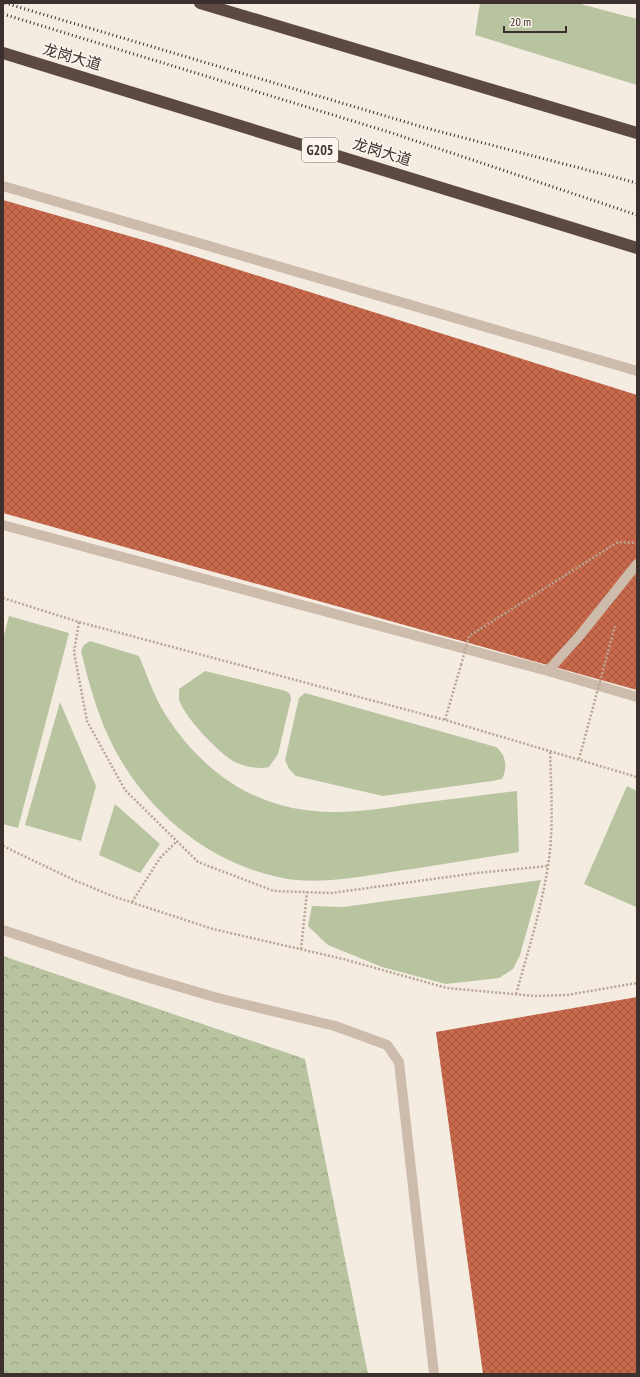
<svg xmlns="http://www.w3.org/2000/svg" width="640" height="1377" font-family="'PT Sans Narrow','Noto Sans SC',sans-serif">
  <style>
    .green { fill: #b8c4a0 }
    .forest { fill: url(#forest-crowns) }
    .building { fill: url(#building-cross-hatch) }
    .lines { fill: none; stroke-linecap: round; stroke-linejoin: round }
    .path { stroke: #b9a596; stroke-width: 2.5; stroke-dasharray: 2 2; stroke-linecap: butt }
    .minor { stroke: #cdbbac; stroke-width: 10 }
    .highway { stroke: #5c4a42; stroke-width: 12 }
    .rail { stroke: #3b302b; stroke-width: 3; stroke-dasharray: 1 3; stroke-linecap: butt }
    .path-bridge { stroke: #b9a596; stroke-width: 2.5; stroke-dasharray: 2 2; stroke-linecap: butt }
    .labels { text-anchor: middle; stroke-width: 3.5; stroke-linejoin: round; paint-order: stroke }
    .shield { fill: #fbf5ee; stroke: #756b66; stroke-width: 1 }
    .shield-label { font-size: 14px; font-weight: bold; fill: #3b302b }
    .street-label { font-size: 15px; fill: #3b302b; stroke: #fbf5ee }
  </style>
  <defs>
    <pattern id="forest-crowns" width="20" height="18" patternUnits="userSpaceOnUse"><rect width="20" height="18" fill="#b8c4a0"/><path d="M2 6a3 3 0 1 1 6 0M12 15a3 3 0 1 1 6 0" fill="none" stroke="#97a083"/></pattern>
    <pattern id="building-cross-hatch" width="8" height="8" patternUnits="userSpaceOnUse"><rect width="8" height="8" fill="#c8694b"/><path d="M0 0l8 8M0 8l8-8" fill="none" stroke="#a4573f"/></pattern>
  </defs>
  <rect width="100%" height="100%" fill="#f4ebe1"/>
  <path class="green" d="M480 3H577L637 19V85L475 35Z
    M9 616 69 633 18 828 3 824V639Z
    M90 641 139 656C147 675 154 696 165 714 205 776 261 813 336 812 361 812 386 808 411 804 446 800 482 795 517 791L519 852C476 859 433 866 391 872 360 877 318 884 288 879 213 866 149 815 114 748 98 717 89 684 81 651L84 645Z
    M205 671 286 691 290 694 291 699 278 754 269 767C259 770 242 766 233 761 218 752 183 716 179 699 179 696 179 692 179 689Z
    M305 693 496 747C506 755 508 767 502 779L492 781 383 796 296 776 289 769 285 760 299 698Z
    M60 702 96 786 81 841 25 825Z
    M627 786 637 791 636 907 584 884Z
    M115 804 160 844 140 873 99 855Z
    M541 880 520 955 513 969 499 978 446 984 382 967 328 945 308 926 312 906 343 907Z"/>
  <path class="forest" d="M3 956 305 1059 368 1374H3Z"/>
  <path class="building" d="M3 200 157 244 637 395V690L3 513Z
    M637 997V1374H483L436 1032Z"/>
  <g class="lines">
    <path class="path" d="M3 598 79 622 445 720 637 777
      M79 622 74 652 87 721 125 790 198 862 274 891 331 893 477 873 548 866
      M445 720 461 665
      M3 846 76 881 115 897 213 929 343 959 447 988 535 996 567 995 637 983
      M132 902 160 858 177 841
      M301 949 307 892
      M516 994C528 952 541 910 548 866 554 828 551 789 550 750"/>
    <path class="minor" d="M3 186 637 371
      M3 525 548 671 581 634 637 564
      M548 671 637 697
      M3 930 129 972 218 998 335 1026 387 1045 399 1062 434 1374"/>
    <path class="highway" d="M200 3 637 133
      M3 53 637 248"/>
    <path class="rail" d="M5 3 426 128 637 183
      M3 14 392 133 637 215"/>
    <path class="path-bridge" d="M461 665 469 636 618 542 637 543
      M579 759 615 626"/>
  </g>
  <g class="labels">
    <rect class="shield" x="302" y="138" width="36" height="24" rx="3"/>
    <g class="shield-label">
      <text x="320" y="155">G205</text>
    </g>
    <g class="street-label">
      <text transform="translate(72 57) rotate(16)" y="5">龙岗大道</text>
      <text transform="translate(382 152) rotate(17)" y="5">龙岗大道</text>
    </g>
  </g>
  <rect width="640" height="1377" fill="none" stroke="#3b302b" stroke-width="8"/>
  <path d="M504 26v6h62v-6" fill="none" stroke="#3b302b" stroke-width="2"/>
  <text x="510" y="26" font-size="12" fill="#3b302b" stroke="#fbf5ee" stroke-width="3" paint-order="stroke">20 m</text>
</svg>
